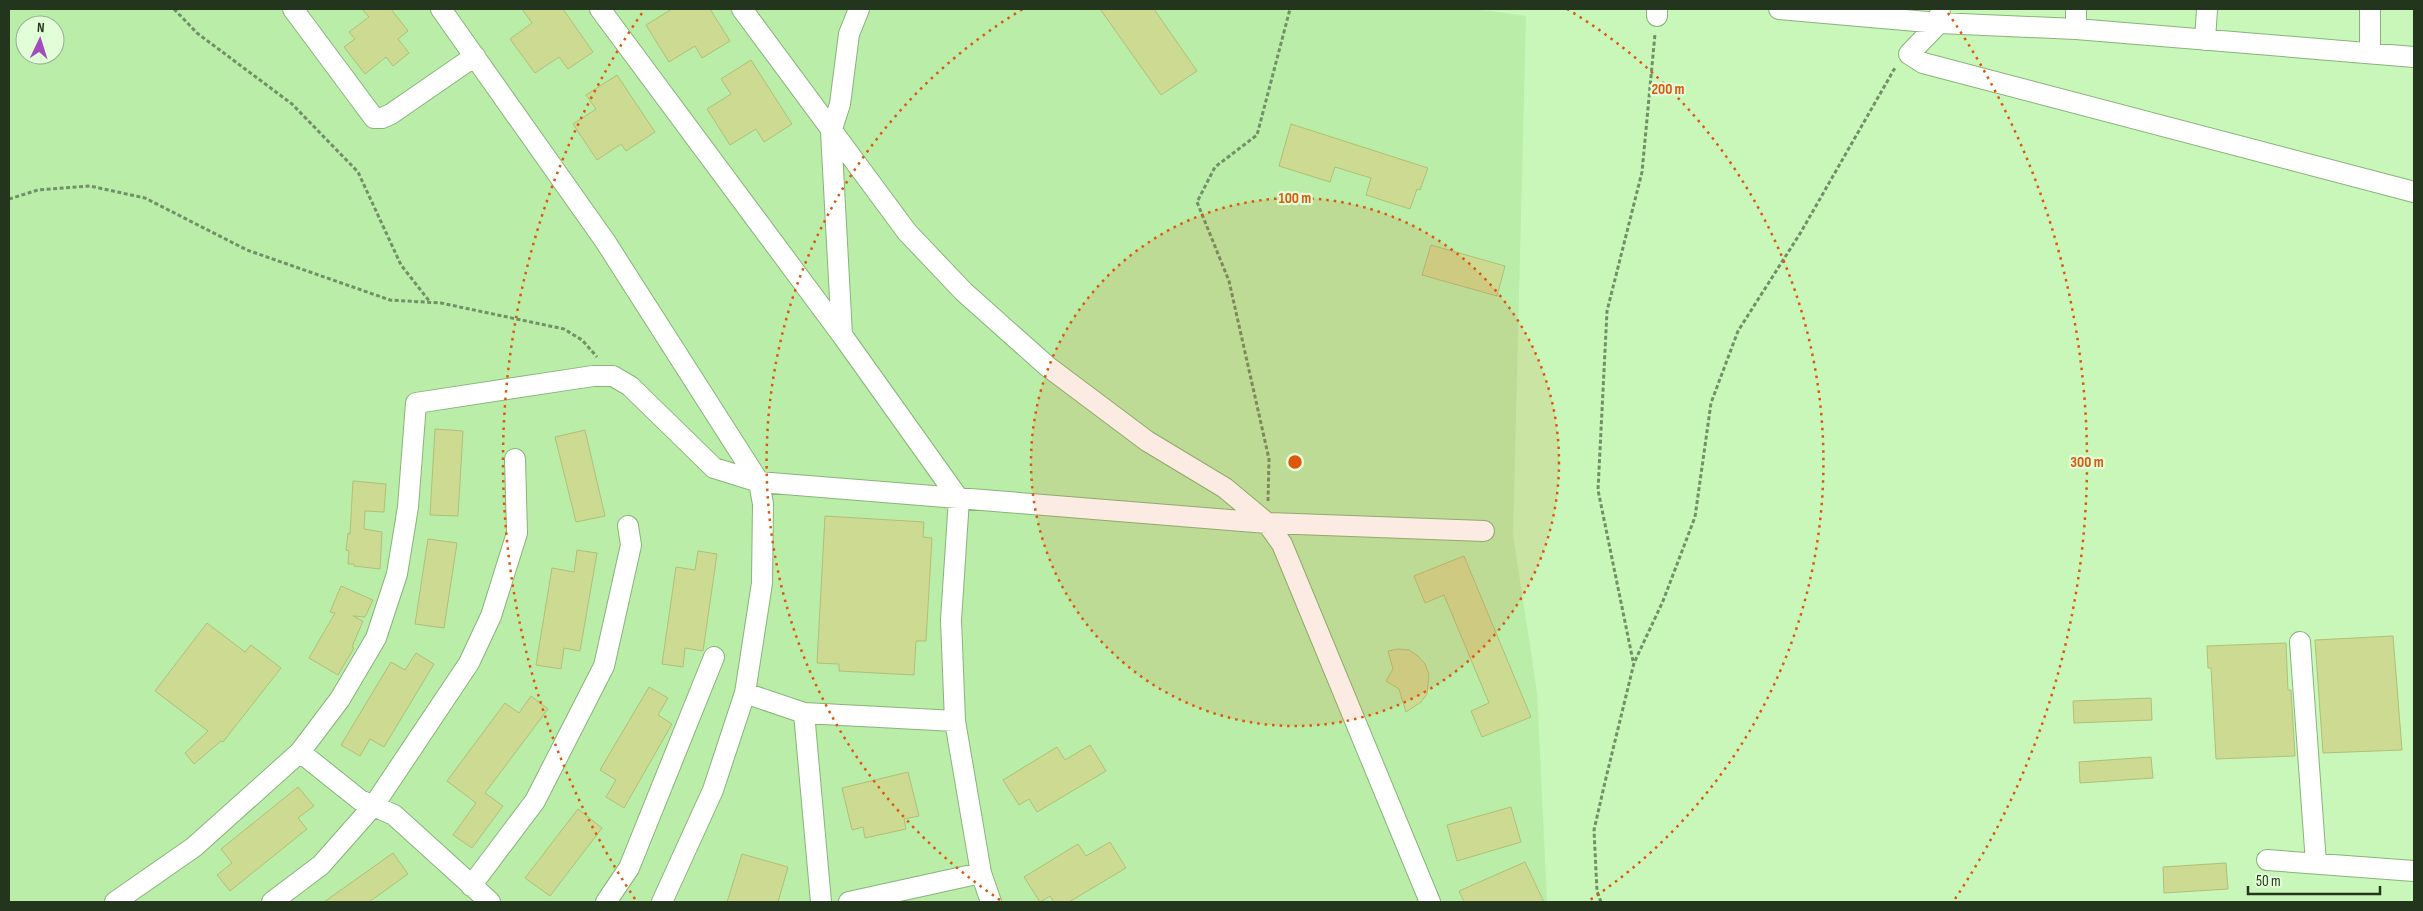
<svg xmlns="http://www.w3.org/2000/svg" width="2423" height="911" font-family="'Sofia Sans Condensed',sans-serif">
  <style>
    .built { fill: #baeda8; fill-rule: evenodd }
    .building { fill: #ccda92; stroke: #b1bf78 }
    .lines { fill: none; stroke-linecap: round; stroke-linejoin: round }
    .minor-casing { stroke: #88b479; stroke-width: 22 }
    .path { stroke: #719066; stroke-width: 3; stroke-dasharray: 4 2.5; stroke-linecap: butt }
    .minor { stroke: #fff; stroke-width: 20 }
    .ring { fill: none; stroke: #de570d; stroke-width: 2.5; stroke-dasharray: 2.5 5 }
    .centre { fill: #de570d; stroke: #e2fed9; stroke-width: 2.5 }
    .ring-label { font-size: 15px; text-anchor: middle; font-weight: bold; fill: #de570d; stroke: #e2fed9; stroke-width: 4.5; stroke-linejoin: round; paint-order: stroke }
  </style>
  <rect width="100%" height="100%" fill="#c8f7b9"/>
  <path class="built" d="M9 9H1474L1526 16 1513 535 1537 692 1547 902H9ZM25 25H55V55H25Z"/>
  <path class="building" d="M362 9H391L408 31 398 39 409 53 393 66 386 57 365 74 344 47 355 39 349 32 369 17Z
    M522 9H563L593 52 568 69 559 57 535 73 510 39 532 23Z
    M672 9H710L730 41 702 58 695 46 669 62 646 25Z
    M1100 9H1154L1197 71 1161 95Z
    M751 60 792 124 764 142 756 129 730 145 707 109 731 94 721 79Z
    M617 75 655 132 626 151 621 144 597 160 573 124 596 109 586 95Z
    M1291 124 1428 168 1420 190 1417 189 1410 209 1366 195 1371 178 1335 167 1330 182 1279 166Z
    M1431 245 1505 266 1497 296 1422 275Z
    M435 429 463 431 458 516 430 515Z
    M585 430 605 516 576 522 555 437Z
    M353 481 386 484 384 512 365 511 364 529 382 532 380 569 354 566V564H348L349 551 346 550 348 533 350 534Z
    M825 516 924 522 923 537 932 538 926 641H916L914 675 839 671V664L817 663Z
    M428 539 457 543 444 628 415 624Z
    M577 550 597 553 580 651 564 648 561 669 536 665 552 568 574 572Z
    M698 551 717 554 703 651 685 648 683 667 662 664 676 567 695 570Z
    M1464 556 1531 717 1482 737 1471 711 1489 703 1444 595 1425 603 1414 576Z
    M341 586 373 600 365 617 353 616 363 621 352 647 354 648 338 675 309 658 335 613 330 612Z
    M207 623 245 652 251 645 281 668 223 742 221 741 194 764 185 753 208 731 155 691Z
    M2393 636 2402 750 2323 753 2315 640Z
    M2286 643 2288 690H2291L2295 756 2216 759 2211 668H2208L2207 646Z
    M1398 649 1409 650 1418 656 1425 664 1429 674 1427 694 1421 702 1406 712 1399 689 1386 681 1393 669 1388 651Z
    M416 653 434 664 384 747 370 739 360 756 341 745 391 662 405 670Z
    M649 687 668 698 658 715 672 724 624 808 606 797 616 780 600 770Z
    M531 696 548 709 485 793 503 806 472 848 453 835 476 803 447 781 505 703 519 713Z
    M2151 698 2152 720 2074 723 2073 701Z
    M1090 745 1106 771 1037 812 1029 799 1019 805 1003 780 1057 747 1065 760Z
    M2151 757 2153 778 2080 783 2079 762Z
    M908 772 919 816 904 819 906 829 865 838 863 827 852 830 842 788Z
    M298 787 314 806 298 818 307 829 230 891 217 875 232 863 221 849Z
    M1511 807 1521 842 1457 861 1447 825Z
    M578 809 602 828 550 896 525 878Z
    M1110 842 1126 868 1069 902H1054L1050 896 1040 902 1024 877 1078 844 1086 856Z
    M393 853 408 874 369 902H324Z
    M742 854 788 867 778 902H727Z
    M1525 862 1544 902H1464L1459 891Z
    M2226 863 2228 889 2164 893 2163 867Z"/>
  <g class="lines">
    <g class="minor-casing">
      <path id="minor" d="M293 9 374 118H382L391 114 475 56
        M441 9 605 241 759 482 1267 523 1484 531
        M600 9 842 335
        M742 9 907 232 964 292 1047 366 1147 441 1225 488 1267 523 1282 544 1430 902
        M859 9 849 34 840 104 831 132 842 335 959 499 951 620 955 721 981 873 991 902
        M1657 9V16
        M1779 9 1939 23 2076 29 2414 57
        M1940 13 1939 23 1909 54 1923 63 2414 192
        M2076 29V9
        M2205 40 2207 9
        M2370 53V9
        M2300 642 2316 863
        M745 693 804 713 955 721
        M804 713 821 902
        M300 752 360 800 394 815 490 902
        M2267 860 2414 871
        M471 886 535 801 604 666 631 545 628 526
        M115 902 194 847 300 752 340 699 376 638 397 574 408 507 416 403 593 376H613L630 386 714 468 759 482 763 504 762 583 745 693 713 790 662 902
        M272 902 321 865 374 805 469 663 491 616 517 533 515 459
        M606 902 629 868 714 657
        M849 902 981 873"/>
    </g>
    <path class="path" d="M174 9 197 33 292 104 358 172 401 265 430 302
      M9 199 38 190 90 186 145 198 247 250 390 300 441 303 564 329 582 340 597 357
      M1268 501 1269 459 1229 281 1197 202 1215 167 1257 135 1290 9
      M1633 661 1598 490 1607 311 1642 172 1655 34
      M1601 902 1597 891 1594 830 1605 782 1634 663 1663 601 1695 517 1711 403 1738 331 1801 232 1896 66"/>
    <use href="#minor" class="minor"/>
  </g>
  <circle cx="1295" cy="462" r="264" fill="#de570d" fill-opacity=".12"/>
  <g class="ring">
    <circle cx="1295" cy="462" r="264"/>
    <path d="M1000 900A528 528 0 0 1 1023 9M1567 9A528 528 0 0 1 1590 900"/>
    <path d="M635 899A792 792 0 0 1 642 13M1948 13A792 792 0 0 1 1955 899"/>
  </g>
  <circle cx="1295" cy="462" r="8" class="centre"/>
  <g class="ring-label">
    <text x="1668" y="94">200 m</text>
    <text x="1295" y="203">100 m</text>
    <text x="2087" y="467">300 m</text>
  </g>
  <rect width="2423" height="911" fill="none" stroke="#24351d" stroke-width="20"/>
  <g transform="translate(40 40) rotate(4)"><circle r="24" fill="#e2fed9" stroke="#96ae8e"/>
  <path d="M0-4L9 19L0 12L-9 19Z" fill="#a14dbb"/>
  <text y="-8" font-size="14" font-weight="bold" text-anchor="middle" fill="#24351d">N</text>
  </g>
  <path d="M2248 886v8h132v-8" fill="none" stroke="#24351d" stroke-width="2.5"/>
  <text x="2256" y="886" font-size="15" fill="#24351d" stroke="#e2fed9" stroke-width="4" paint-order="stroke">50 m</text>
</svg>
